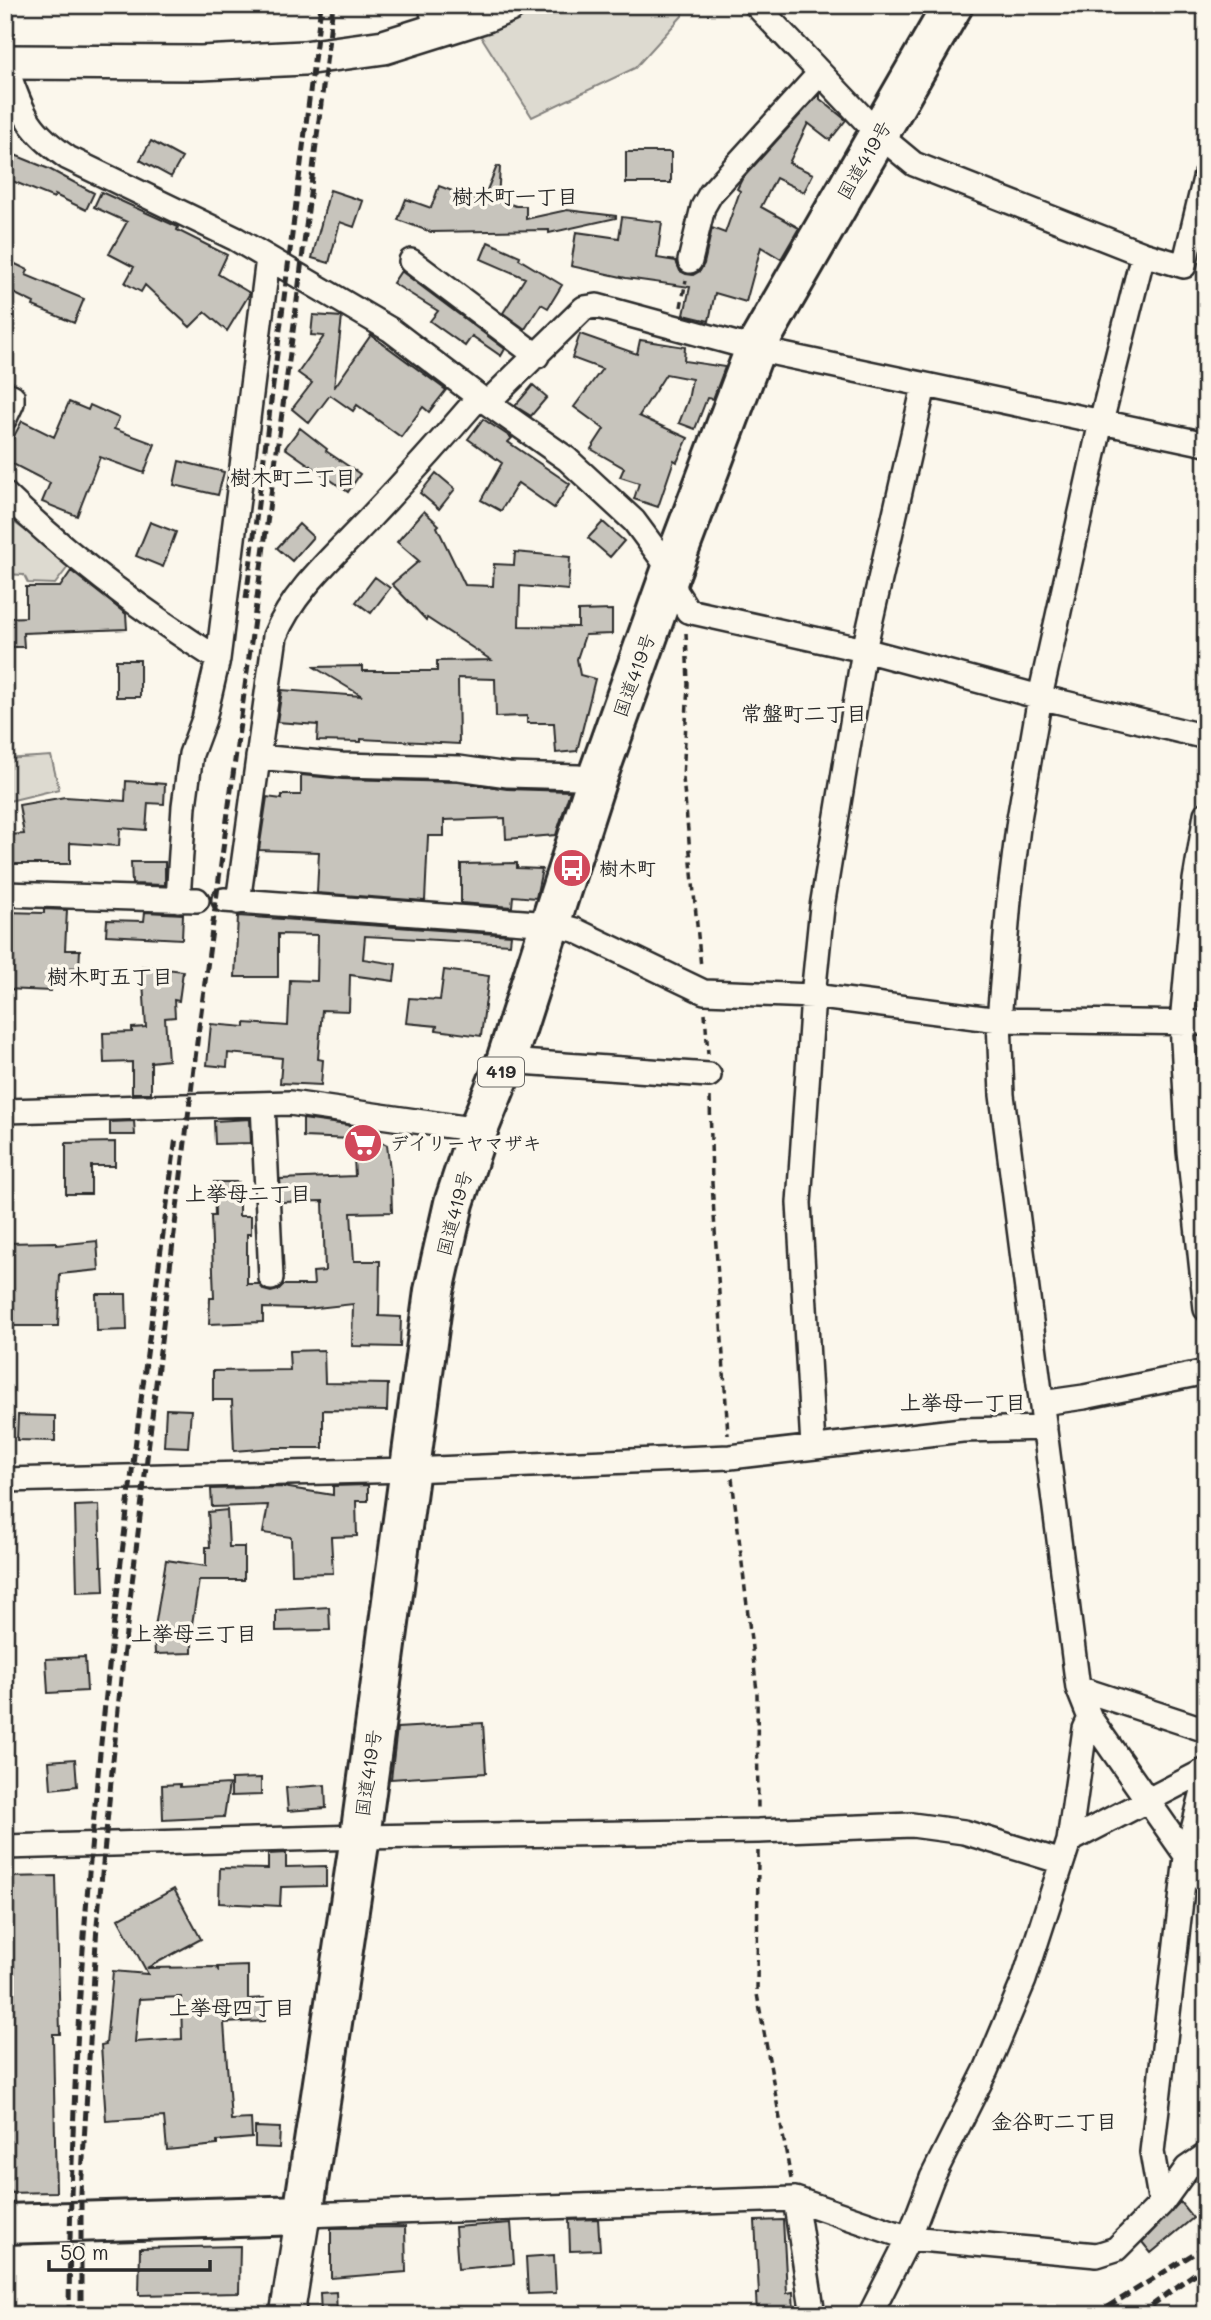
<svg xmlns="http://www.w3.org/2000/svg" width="1211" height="2320" font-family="Mali,'Klee One',sans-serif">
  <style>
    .green { fill: #dddad0; stroke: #84827e; stroke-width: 2 }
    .building { fill: #c7c4bc; stroke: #2b2b2b; stroke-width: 2; fill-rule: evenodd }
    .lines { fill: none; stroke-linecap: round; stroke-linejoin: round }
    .street-casing { stroke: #2b2b2b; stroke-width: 28 }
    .secondary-casing { stroke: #2b2b2b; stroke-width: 38 }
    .highway-casing { stroke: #2b2b2b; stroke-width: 44 }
    .path { stroke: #2b2b2b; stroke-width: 3.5; stroke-dasharray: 7 5; stroke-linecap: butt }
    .street { stroke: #fbf7ec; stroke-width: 23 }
    .secondary { stroke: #fbf7ec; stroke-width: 33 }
    .highway { stroke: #fbf7ec; stroke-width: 38 }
    .rail { stroke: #2b2b2b; stroke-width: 5; stroke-dasharray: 10 5; stroke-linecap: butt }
    .labels { text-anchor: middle; stroke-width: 7; stroke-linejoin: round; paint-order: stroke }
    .shield { fill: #fbf7ec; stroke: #696865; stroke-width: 2 }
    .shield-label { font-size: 18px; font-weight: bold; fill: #2b2b2b }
    .street-label { font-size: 19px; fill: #2b2b2b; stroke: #fbf7ec }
    .poi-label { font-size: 19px; font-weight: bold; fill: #2b2b2b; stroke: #fbf7ec; text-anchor: start }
    .neighbourhood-label { font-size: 21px; font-weight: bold; fill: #2b2b2b; stroke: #fbf7ec }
  </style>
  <rect width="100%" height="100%" fill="#fbf7ec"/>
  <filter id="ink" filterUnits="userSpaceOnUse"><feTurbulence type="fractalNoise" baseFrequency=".0143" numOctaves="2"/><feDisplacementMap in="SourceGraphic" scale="14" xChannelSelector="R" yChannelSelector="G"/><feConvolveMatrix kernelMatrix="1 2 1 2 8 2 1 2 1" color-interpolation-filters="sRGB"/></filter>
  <g filter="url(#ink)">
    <path class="green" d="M539 5H683L682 16 635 68 532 117 479 33Z
      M5 516 71 563 55 584 28 583 24 575 5 574Z
      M51 756 59 789 5 802V759Z"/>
    <path class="building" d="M820 93V99L846 120 830 140 808 123 789 163 813 174 804 192 776 178 761 207 799 228 781 259 761 247 746 302 715 293 709 321 684 315 690 287 626 278 571 266 576 232 619 238 622 217 662 222 657 258 676 261 680 271 686 274 693 275 700 271 704 264 712 228 725 233 740 191 737 189 742 179Z
      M151 141 182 158 171 177 140 160Z
      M5 151 49 169 94 193 86 210 55 195 54 198 5 178Z
      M626 152H671V183H626Z
      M497 166 500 167 498 200 516 206H526V219L567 210 616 216V218L549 233V230L431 232 398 220 406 199 431 208 439 186 482 202Z
      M330 190 363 201 354 227 340 222 329 263 312 258Z
      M101 192 178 227 177 230 227 255 218 274 250 293 227 331 205 312 190 327 145 285 141 292 125 283 134 267 109 254 127 222 94 207Z
      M488 242 520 256 519 259 562 285 548 308 541 304 525 329 503 313 525 278 481 259Z
      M5 259 28 270 26 275 84 299 74 323 33 306 34 303 5 289Z
      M401 271 505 349 501 356 472 336 465 346 430 321 438 311 393 283Z
      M313 315 342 317 334 388 371 335 446 390 429 412 423 407 401 437 357 405 353 411 330 395 309 423 292 409 312 383 298 373 324 336 311 335Z
      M580 334 637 354 640 340 685 347 684 361 725 367 713 399 707 398 695 429 679 423 688 400 692 379 666 374 639 416 688 438 677 462 674 460 658 507 634 499 639 483 620 477 624 468 591 449 604 429 574 407 602 369 572 358Z
      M533 385 547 397 531 416 515 406Z
      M69 402 88 410 90 405 119 418 114 429 155 444 144 473 100 457 77 516 42 502 50 483 5 460V453L22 421 54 437Z
      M483 419 512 438 508 442 570 484 554 508 518 483 501 511 481 500 502 463 468 439Z
      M300 428 327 449 326 451 360 474 348 492 285 448Z
      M179 461 224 472 218 495 174 485Z
      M436 473 455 489 439 509 420 493Z
      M424 511 439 525 437 527 465 585 493 586 494 564 514 565 515 552 570 557 568 590 520 586 519 626 578 627V611L612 610V634L585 635 577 659 580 675 595 679 577 751 556 753 554 723H527V716L496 717 495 679 458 678 459 744 361 739V742L317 741 318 725 277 722 282 690 362 696 314 667 362 666V671H437V661L491 660 427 618 426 620 392 584 419 561 397 542Z
      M150 522 176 532 163 567 136 556Z
      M603 522 624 541 610 557 588 538Z
      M299 524 313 537 292 561 277 548Z
      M71 571 126 614 127 629 23 633 24 647H5V618L26 617V587H60Z
      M375 577 390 588 371 613 356 602Z
      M116 660H140V697H116Z
      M301 775 342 779 458 782 507 789 570 791 556 835 506 839 505 818 444 820V836H428L425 901 317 893 319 852 259 850 267 797 282 799V795H301Z
      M126 781 165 784 164 804 148 803 146 830 120 828 119 846 70 843V864H5V835L24 834 19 805 65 797 125 801Z
      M131 862H165V885L132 884Z
      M517 863V868L542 869 536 898 513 896 512 907 461 903V864Z
      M44 909 67 910 65 950H80L79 968 52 967 51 991 5 989V912L44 913Z
      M145 912 183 914 182 939 106 935 107 920 144 921Z
      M238 916 511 935 510 944 365 936 363 959 396 964 394 981 350 975 349 1011 322 1010 318 1059 323 1060 321 1085 280 1083 282 1058 228 1053 227 1067 207 1065 211 1024 245 1027V1023L288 1026 290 980 317 981 318 935 278 934V977H235Z
      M142 966 183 971 179 1001 174 1000 175 1017 165 1018 168 1060 151 1062V1093H132V1062L104 1063 103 1033 132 1032V1028L146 1027Z
      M444 970 489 976 481 1036 436 1030 437 1026 406 1023 409 998 440 1000Z
      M250 1119 251 1143 215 1144 214 1121Z
      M303 1119 347 1125 387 1145 391 1178 392 1212 351 1213 354 1261H380L379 1316 401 1317 400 1347 352 1346 353 1304 307 1309 263 1308V1322L209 1324 210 1298H214L211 1216H215L214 1182H239V1216H251V1234H247V1284H259L264 1290 271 1292 278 1290 283 1285H314L313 1272 325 1271 323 1201 282 1202 280 1179 355 1176 353 1139 303 1137Z
      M134 1121 135 1135H110V1122Z
      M115 1142V1166H91V1194H66V1143Z
      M97 1241 99 1270 60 1274 58 1326H11V1279L5 1280V1243L56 1242V1245Z
      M96 1294H126L127 1330 97 1331Z
      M324 1350 325 1383 388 1384 387 1411 323 1410V1448H274L234 1451 232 1400H213V1371L290 1370 289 1351Z
      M166 1409 191 1410 188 1447 164 1446Z
      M18 1415 55 1416V1441L17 1440Z
      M368 1485V1501H356L357 1536 331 1537 333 1573 292 1574 291 1537 263 1533 268 1505 212 1507 211 1489 283 1487 333 1495V1486Z
      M99 1505 101 1566H103L104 1591 77 1592 75 1506Z
      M227 1510 229 1547H244V1580H199L192 1624V1653L155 1654 154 1633 166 1560 206 1566V1547H210L208 1512Z
      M329 1607 330 1630 276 1631V1610Z
      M85 1657 87 1691 48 1693 46 1659Z
      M483 1723 486 1773 391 1779 397 1728Z
      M75 1759 77 1786 51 1789 49 1761Z
      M261 1778V1795L231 1796V1779Z
      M180 1784V1787L229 1784 224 1817 163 1820 162 1785Z
      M325 1785 326 1808 288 1811 286 1788Z
      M286 1853V1867L326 1866V1886L281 1887 280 1906 219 1903 220 1868 268 1869V1854Z
      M56 1876 60 2034H53L56 2192 5 2193V1877Z
      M174 1889 201 1939 147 1968 216 1967 218 1970V1967L248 1966V1999L264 1998 265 2021 224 2023 231 2120 251 2119 252 2138 217 2141V2145L167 2150 164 2117 106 2121 101 2045 106 2044 113 1971 148 1974 118 1919ZM181 1997 182 2039 135 2042 139 1999Z
      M255 2127 280 2128 279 2148 255 2147Z
      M1180 2202 1193 2218 1151 2253 1142 2242Z
      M598 2219 600 2250 570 2251 569 2220Z
      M783 2220 787 2293 793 2292 794 2315H757L756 2294H759L755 2221Z
      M511 2223 514 2264 458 2269 455 2227Z
      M405 2227 406 2272 331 2278V2228Z
      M240 2246 239 2293 139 2295 140 2248Z
      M554 2255 556 2293 528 2294 526 2257Z
      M336 2292 337 2315H321L320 2293Z"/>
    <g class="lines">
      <g class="street-casing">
        <path id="street" d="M430 5 438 31
          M756 5 879 135 914 164 1143 254 1184 266 1206 174
          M5 65C23 113 25 128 68 158L236 239 391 330 479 397 567 459 634 521 671 571 676 592 688 611 864 650 1040 697 1206 737
          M1143 254 1101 422 1040 697 1019 819 1009 900 999 1020 1002 1095 1078 1688 1090 1718 1206 1884
          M411 261 537 356
          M690 261 703 207 711 193 820 73
          M5 393 12 396V403L5 418
          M487 403 584 308 597 306 755 349 1206 444
          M5 494C70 557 142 611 218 659
          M258 757 342 765 459 768 508 775 578 777 596 781
          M1206 814 1195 880 1182 1023 1189 1151 1206 1309
          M5 894 197 900
          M178 900 184 806 191 754 204 719 218 659 268 258
          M224 900 551 924 575 930 704 992 813 996 999 1020 1206 1023
          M238 902 275 636C293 591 335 555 368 520 406 480 443 439 479 397
          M506 1061 709 1075
          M263 1104 271 1278
          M5 1111 290 1103 478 1130
          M1042 1403 1084 1397 1206 1372
          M813 1446 799 1203 813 996 822 907 864 650 924 386
          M5 1480 410 1470 730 1457 962 1430 1045 1428
          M1078 1688 1206 1730
          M1069 1841 1206 1770
          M5 1847 360 1837 758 1831 912 1825 964 1832 1062 1862
          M795 2199 813 2315
          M1161 2204 1152 2152 1186 1857 1206 1779
          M303 2215 795 2199 909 2238 1097 2255 1116 2249 1161 2204 1187 2168 1206 2155
          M870 2315 909 2238 932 2178 986 2070 1024 1980 1069 1841 1085 1729 1090 1718"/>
      </g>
      <g class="secondary-casing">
        <path id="secondary" d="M5 62 201 63 304 58 384 47 486 15 509 5
          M287 2315 303 2215"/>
      </g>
      <g class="highway-casing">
        <path id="highway" d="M5 2224 303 2215 360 1837 434 1291 454 1203 478 1130 506 1061 596 781 671 571 755 349 953 5"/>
      </g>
      <path class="path" d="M681 307 686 280
        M686 633 688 684 683 778 701 967
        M705 1013 708 1054
        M710 1097 712 1183 728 1435
        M732 1478 757 1691 758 1812
        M758 1851 757 1994 791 2179"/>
      <use href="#street" class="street"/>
      <use href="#secondary" class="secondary"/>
      <use href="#highway" class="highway"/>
      <path class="rail" d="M246 599 321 5
        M69 2315C70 2184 75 2053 85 1923 105 1660 141 1398 176 1137
        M81 2315V2192L97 1925 123 1658 198 1034 296 309 333 5
        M1095 2315 1206 2246
        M1139 2315 1206 2265"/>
    </g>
  </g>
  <defs>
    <g id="bus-disc" transform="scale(2.0125)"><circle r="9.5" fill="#d1495b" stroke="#fbf7ec"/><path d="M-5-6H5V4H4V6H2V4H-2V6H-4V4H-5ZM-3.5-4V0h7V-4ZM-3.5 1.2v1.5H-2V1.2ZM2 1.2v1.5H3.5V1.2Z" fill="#fff"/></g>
    <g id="supermarket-disc" transform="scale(2.0125)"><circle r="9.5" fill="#d1495b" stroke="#fbf7ec"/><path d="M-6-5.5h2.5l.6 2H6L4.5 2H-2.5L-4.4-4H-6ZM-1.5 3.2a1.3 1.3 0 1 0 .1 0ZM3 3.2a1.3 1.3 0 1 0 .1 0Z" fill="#fff"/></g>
  </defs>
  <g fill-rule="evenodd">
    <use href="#bus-disc" x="572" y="868"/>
    <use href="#supermarket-disc" x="363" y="1143"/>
  </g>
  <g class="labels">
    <rect class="shield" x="478" y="1057.5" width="46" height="29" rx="5"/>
    <g class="shield-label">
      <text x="501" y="1078">419</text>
    </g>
    <g class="street-label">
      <text transform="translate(864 160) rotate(-60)" y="7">国道419号</text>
      <text transform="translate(634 675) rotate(-70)" y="7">国道419号</text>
      <text transform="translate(454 1213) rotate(-75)" y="7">国道419号</text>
      <text transform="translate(368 1773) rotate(-82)" y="7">国道419号</text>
    </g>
    <g class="poi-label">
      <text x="599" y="875">樹木町</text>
      <text x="390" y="1150">デイリーヤマザキ</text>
    </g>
    <g class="neighbourhood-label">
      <text x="515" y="204">樹木町一丁目</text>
      <text x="293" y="485">樹木町二丁目</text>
      <text x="804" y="721">常盤町二丁目</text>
      <text x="110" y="984">樹木町五丁目</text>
      <text x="248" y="1201">上挙母二丁目</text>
      <text x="963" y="1410">上挙母一丁目</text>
      <text x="194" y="1641">上挙母三丁目</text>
      <text x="232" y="2015">上挙母四丁目</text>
      <text x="1054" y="2129">金谷町二丁目</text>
    </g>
  </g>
  <rect width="1211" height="2320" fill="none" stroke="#fbf7ec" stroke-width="28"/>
  <rect x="14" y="14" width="1183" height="2292" fill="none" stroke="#2b2b2b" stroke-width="2.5" filter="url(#ink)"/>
  <path d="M49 2260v10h161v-10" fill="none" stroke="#2b2b2b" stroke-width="3.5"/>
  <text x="60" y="2260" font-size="21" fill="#2b2b2b" stroke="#fbf7ec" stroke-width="5" paint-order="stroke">50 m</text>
</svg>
